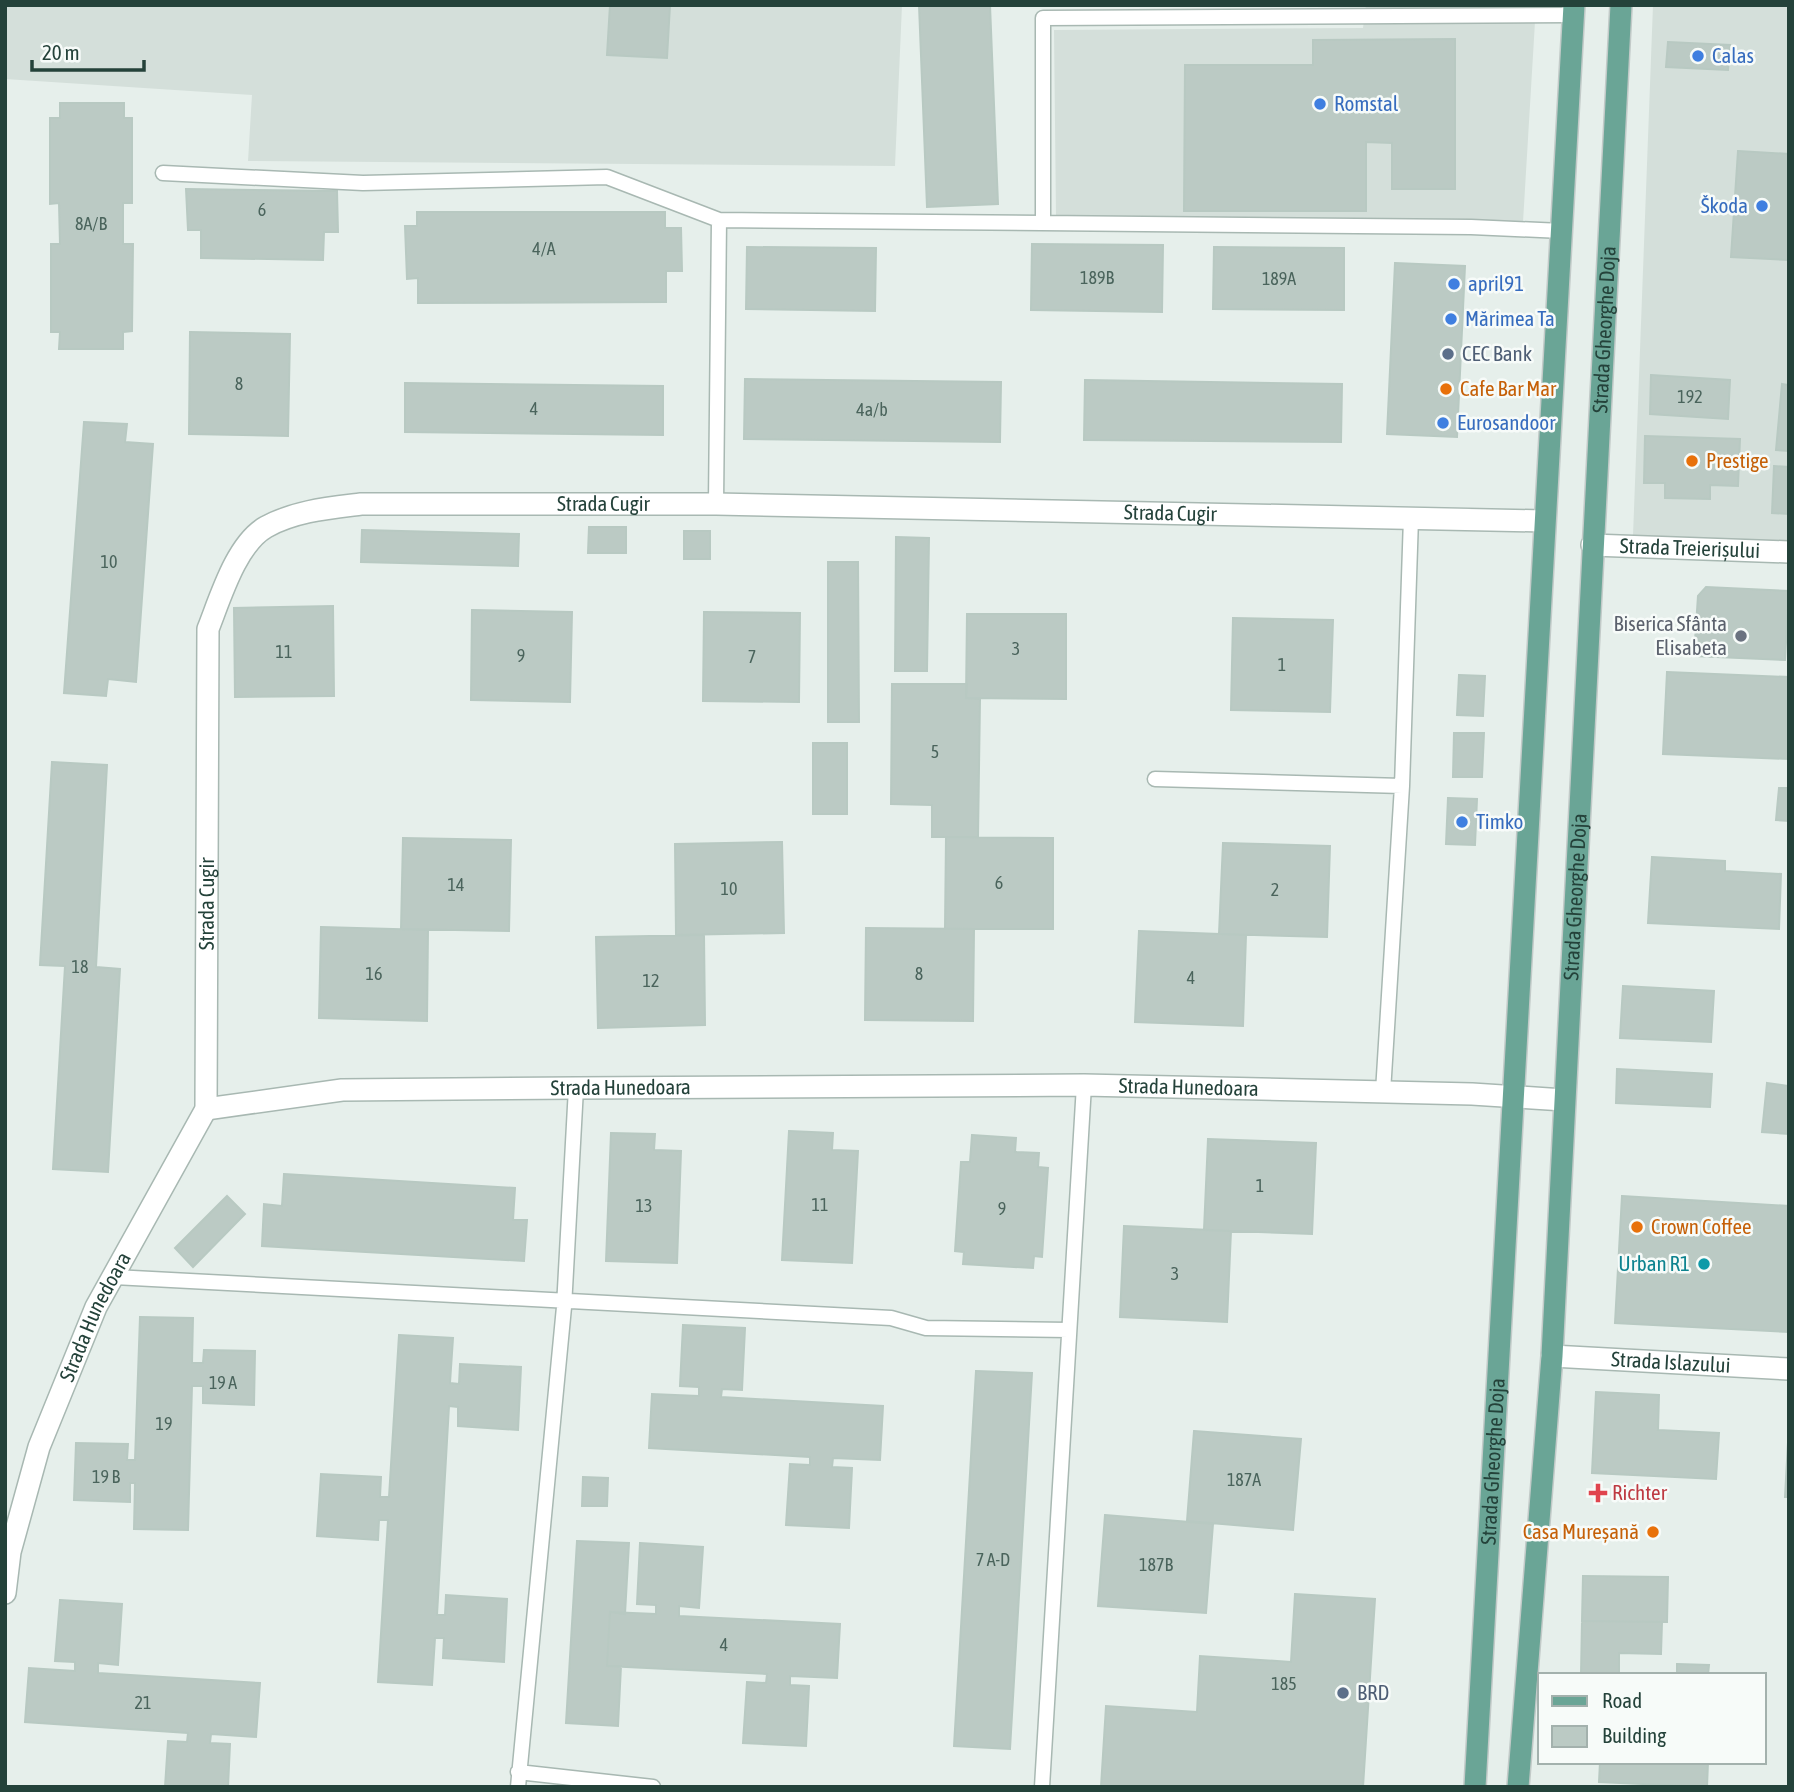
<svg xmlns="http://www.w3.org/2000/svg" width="1794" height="1792" font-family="'Asap Condensed',sans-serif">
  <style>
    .built { fill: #d4dfda }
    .building { fill: #bbcac4; stroke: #b8c9c2; stroke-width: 2 }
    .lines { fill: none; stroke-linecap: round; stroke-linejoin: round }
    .lane-casing { stroke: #a8b8b2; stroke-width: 17 }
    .street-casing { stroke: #a8b8b2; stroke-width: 24 }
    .primary-casing { stroke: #c2cac8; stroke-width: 24 }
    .lane { stroke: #fff; stroke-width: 14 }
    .street { stroke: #fff; stroke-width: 21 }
    .primary { stroke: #6aa596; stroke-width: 21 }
    .shop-dot { fill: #3f7fe0; stroke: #f7fbf9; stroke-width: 2.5 }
    .service-dot { fill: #5c6f8a; stroke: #f7fbf9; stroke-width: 2.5 }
    .food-dot { fill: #e8710a; stroke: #f7fbf9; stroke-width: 2.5 }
    .worship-dot { fill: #6b7280; stroke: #f7fbf9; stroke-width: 2.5 }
    .culture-dot { fill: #0f9aa8; stroke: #f7fbf9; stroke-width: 2.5 }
    .health-dot { fill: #e0444e; stroke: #f7fbf9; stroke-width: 2.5 }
    .labels { text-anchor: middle; stroke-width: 5; stroke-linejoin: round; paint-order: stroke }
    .number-label { font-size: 18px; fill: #4a645c }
    .shop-label { font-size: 21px; fill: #366cbe; stroke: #f7fbf9; text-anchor: start }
    .street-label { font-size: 21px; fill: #24423a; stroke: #f7fbf9 }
    .service-label { font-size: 21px; fill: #4e5e75; stroke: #f7fbf9; text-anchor: start }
    .food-label { font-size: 21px; fill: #c56008; stroke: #f7fbf9; text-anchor: start }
    .worship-label { font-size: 21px; fill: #5b616d; stroke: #f7fbf9; text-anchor: end }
    .culture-label { font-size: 21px; fill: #0d838f; stroke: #f7fbf9; text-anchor: end }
    .health-label { font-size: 21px; fill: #be3a42; stroke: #f7fbf9; text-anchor: start }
  </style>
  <rect width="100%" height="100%" fill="#e6efeb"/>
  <path class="built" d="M5 5H902L895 166 248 161 252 95 5 79Z
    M1366 5H1536L1523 222 1368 227 1056 216 1054 30 1363 28Z
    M1653 5H1789V544L1633 536Z"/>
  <path class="building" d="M610 5H670L667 58 607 55Z
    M919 5H990L998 204 927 207Z
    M1455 39V189H1392V143L1366 142V211H1184L1185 65H1313V40Z
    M1668 42 1730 45 1728 70 1666 67Z
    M60 103H124V118H132V203H123V244H133L132 331 123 332V349H59L60 332H51V244H60L59 203 50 204V118H60Z
    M1738 151 1789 154V260L1731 257Z
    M186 189 337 191 338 232H324L323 260 201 258V230H188Z
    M417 212H665V228H681L682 271H666V302L418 303V278L407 279 405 226H417Z
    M1032 244 1163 245 1162 312 1031 310Z
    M747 247 876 248 875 311 746 309Z
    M1214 247 1344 248V310L1213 309Z
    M1395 263 1465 266 1457 437 1387 434Z
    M190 332 290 334 288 436 189 434Z
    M1651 375 1730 380 1728 419 1650 414Z
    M745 379 1001 382 1000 442 744 439Z
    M1085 380 1342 384 1341 442 1084 440Z
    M405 383 663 386V435L405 432Z
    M1782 384 1789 385V451L1776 450Z
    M84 422 127 424 125 442 153 444 136 682 108 679 106 696 64 693Z
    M1645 436 1740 439 1738 486 1710 485V499L1665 498V483H1644Z
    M1774 466 1789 467V514L1772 513Z
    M589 527H626V553H588Z
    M362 530 519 534 518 566 361 562Z
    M684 531H710V559H684Z
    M896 537 929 538 927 671H895Z
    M828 562H858L859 722H828Z
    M1706 587 1789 591 1785 660 1694 656 1698 596Z
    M333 606 334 696 235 697 234 608Z
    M472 610 572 612 570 702 471 700Z
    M704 612 800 613 799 702 703 701Z
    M967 614H1066V699L966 698Z
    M1233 618 1333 620 1330 712 1231 710Z
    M1667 672 1789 677V759L1663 754Z
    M1459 675 1485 676 1483 716 1457 715Z
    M892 684H967L966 698 980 699 978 837H932V805L891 804Z
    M1454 733H1484L1482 777H1453Z
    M813 743H847V814H813Z
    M52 762 107 765 96 967 120 969 108 1172 53 1169 65 966 40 965Z
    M1779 788H1789V821L1776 820Z
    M1448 798 1477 799 1475 845 1446 844Z
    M946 837 1053 838V929H945Z
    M403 838 511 840 509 931 401 929Z
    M782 842 784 933 676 935 675 844Z
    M1223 843 1330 846 1327 937 1219 934Z
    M1652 857 1725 861V871L1781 874 1779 929 1648 923Z
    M321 927 428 930 427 1021 319 1018Z
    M866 928 974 929 973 1021 865 1020Z
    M1139 931 1246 935 1243 1026 1135 1022Z
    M704 935 705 1025 598 1028 596 937Z
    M1623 986 1714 991 1711 1042 1620 1038Z
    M1617 1069 1712 1074 1710 1107 1616 1103Z
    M1767 1083 1789 1086V1134L1762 1132Z
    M789 1131 833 1133 832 1150 858 1151 852 1263 782 1260Z
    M611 1133 655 1134 654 1150 681 1151 677 1263 606 1261Z
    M972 1135 1016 1138 1015 1152 1039 1153 1038 1167 1048 1168 1042 1257 1034 1256 1033 1268 963 1264 964 1252 955 1251 961 1162H970Z
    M1208 1139 1316 1143 1312 1234 1204 1230Z
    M284 1174 515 1188 513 1220H527L524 1261 262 1246 264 1204 282 1206Z
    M227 1196 245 1214 193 1267 175 1248Z
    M1622 1196 1789 1206V1332L1615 1323Z
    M1124 1226 1231 1231 1227 1322 1120 1317Z
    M140 1317 193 1318 192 1363H203L204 1350 255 1351 254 1405 203 1403V1386H192L188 1530 134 1529 135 1483H130V1502L74 1500 76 1443 128 1444 127 1460H135Z
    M683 1325 745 1328 742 1390 722 1389 721 1397 883 1406 880 1460 833 1458 832 1467 852 1468 849 1528 786 1525 790 1464 810 1465V1457L649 1448 652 1394 699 1396V1387L680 1386Z
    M399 1335 453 1338 450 1383 459 1384 460 1364 521 1367 518 1430 458 1426V1407L449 1406 437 1615H445L446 1595 507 1599 504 1662 443 1658 444 1638H435L432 1685 378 1682 388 1520H379L378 1540 317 1536 321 1474 381 1477 380 1497H389Z
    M976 1371 1032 1373 1010 1749 954 1746Z
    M1596 1392 1659 1395 1658 1430 1719 1433 1716 1479 1592 1473Z
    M1789 1424V1497H1785Z
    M1194 1431 1301 1439 1293 1530 1187 1521Z
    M583 1477 608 1478 607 1506H582Z
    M1105 1515 1213 1524 1206 1613 1098 1606Z
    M577 1541 629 1543 625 1614 610 1612 607 1666H621L618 1726 566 1723Z
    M640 1543 703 1547 699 1608 679 1606V1616L840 1624 837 1678 790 1676V1685L809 1686 806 1746 743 1743 747 1682 766 1683 767 1674 607 1666 610 1612 656 1614V1605L637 1604Z
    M1583 1576 1668 1577 1667 1622 1582 1621Z
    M1295 1594 1375 1599 1363 1787H1101L1106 1706 1197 1712 1200 1656 1291 1662Z
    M60 1600 122 1604 118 1665 98 1663V1673L260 1683 256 1737 211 1734 210 1743 230 1744 228 1787H165L168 1741 187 1742 188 1733 25 1722 29 1668 75 1671V1662L55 1661Z
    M1582 1621 1662 1622 1661 1654 1619 1653V1675H1581Z
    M1677 1664 1709 1665 1708 1675H1677Z
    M1600 1762H1708L1707 1787 1599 1782Z"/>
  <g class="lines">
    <g class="lane-casing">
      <path id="lane" d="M163 173 363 183 607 177 719 220 1471 227 1562 231
        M1043 223V18L1574 15
        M716 504 719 220
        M1155 779 1402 786 1411 518
        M1383 1092 1402 786
        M114 1277 891 1318 926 1328 1069 1330
        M518 1772 653 1787
        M518 1787 564 1307 576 1088
        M1042 1787 1084 1085"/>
    </g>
    <g class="street-casing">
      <g id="street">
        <path id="s1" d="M1592 545 1789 552"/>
        <path id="s2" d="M206 1109 342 1090 576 1088 1084 1085 1472 1094 1564 1100"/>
        <path id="s3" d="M1552 1356 1789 1369"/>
        <path id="s4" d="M5 1593 10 1552 39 1447 96 1307 206 1109 208 629C220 599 236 544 266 527 295 511 329 508 361 504H716L1544 521"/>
      </g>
    </g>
    <g class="primary-casing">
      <g id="primary">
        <path id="s5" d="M1475 1787 1574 5"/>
        <path id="s6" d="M1518 1787 1552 1356 1621 5"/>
      </g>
    </g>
    <use href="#lane" class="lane"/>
    <use href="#street" class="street"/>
    <use href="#primary" class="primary"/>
  </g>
  <g class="shop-dot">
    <circle cx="1698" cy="56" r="7"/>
    <circle cx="1320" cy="104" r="7"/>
    <circle cx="1762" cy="206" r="7"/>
    <circle cx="1454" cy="284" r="7"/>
    <circle cx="1451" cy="319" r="7"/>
    <circle cx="1443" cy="423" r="7"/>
    <circle cx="1462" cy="822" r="7"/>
  </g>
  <g class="service-dot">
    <circle cx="1448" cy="354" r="7"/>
    <circle cx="1343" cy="1693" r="7"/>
  </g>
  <g class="food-dot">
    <circle cx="1446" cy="389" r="7"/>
    <circle cx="1692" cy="461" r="7"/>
    <circle cx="1637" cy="1227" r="7"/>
    <circle cx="1653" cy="1532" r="7"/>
  </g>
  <circle class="worship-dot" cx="1741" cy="636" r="7"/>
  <circle class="culture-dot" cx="1704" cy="1264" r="7"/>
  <path class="health-dot" d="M1594.5 1482.5h7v7h7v7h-7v7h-7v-7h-7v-7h7z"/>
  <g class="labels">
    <g class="number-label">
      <text x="262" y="216">6</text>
      <text x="91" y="230">8A/B</text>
      <text x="544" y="255">4/A</text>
      <text x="1097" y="284">189B</text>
      <text x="1279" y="285">189A</text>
      <text x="239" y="390">8</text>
      <text x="1690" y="403">192</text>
      <text x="534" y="415">4</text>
      <text x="872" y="416">4a/b</text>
      <text x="109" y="568">10</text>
      <text x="1016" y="655">3</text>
      <text x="284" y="658">11</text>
      <text x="521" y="662">9</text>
      <text x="752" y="663">7</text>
      <text x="1282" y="671">1</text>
      <text x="935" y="758">5</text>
      <text x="999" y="889">6</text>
      <text x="456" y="891">14</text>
      <text x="729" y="895">10</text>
      <text x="1275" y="896">2</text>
      <text x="80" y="973">18</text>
      <text x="374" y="980">16</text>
      <text x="919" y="980">8</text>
      <text x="1191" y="984">4</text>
      <text x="651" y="987">12</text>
      <text x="1260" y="1192">1</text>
      <text x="820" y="1211">11</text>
      <text x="644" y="1212">13</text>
      <text x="1002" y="1215">9</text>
      <text x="1175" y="1280">3</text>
      <text x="223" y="1389">19 A</text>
      <text x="164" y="1430">19</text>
      <text x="106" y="1483">19 B</text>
      <text x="1244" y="1486">187A</text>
      <text x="993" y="1566">7 A-D</text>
      <text x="1156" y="1571">187B</text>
      <text x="724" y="1651">4</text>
      <text x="1284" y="1690">185</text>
      <text x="143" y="1709">21</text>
    </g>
    <g class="shop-label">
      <text x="1712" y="63">Calas</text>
      <text x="1334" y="111">Romstal</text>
      <text x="1748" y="213" text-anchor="end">Škoda</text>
      <text x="1468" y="291">april91</text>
      <text x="1465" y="326">Mărimea Ta</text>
      <text x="1457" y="430">Eurosandoor</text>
      <text x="1476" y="829">Timko</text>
    </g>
    <g class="street-label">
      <text dy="7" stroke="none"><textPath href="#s6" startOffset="1460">Strada Gheorghe Doja</textPath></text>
      <text dy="7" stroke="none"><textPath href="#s4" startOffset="1468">Strada Cugir</textPath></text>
      <text dy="7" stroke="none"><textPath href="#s4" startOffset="2035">Strada Cugir</textPath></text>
      <text dy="7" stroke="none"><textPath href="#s1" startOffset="98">Strada Treierișului</textPath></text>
      <text dy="7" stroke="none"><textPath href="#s6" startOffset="892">Strada Gheorghe Doja</textPath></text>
      <text dy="7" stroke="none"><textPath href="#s4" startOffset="733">Strada Cugir</textPath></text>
      <text dy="7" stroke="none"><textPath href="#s2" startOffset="984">Strada Hunedoara</textPath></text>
      <text dy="7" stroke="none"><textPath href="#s2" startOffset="416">Strada Hunedoara</textPath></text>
      <text dy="7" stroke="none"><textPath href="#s4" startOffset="292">Strada Hunedoara</textPath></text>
      <text dy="7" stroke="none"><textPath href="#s3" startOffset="119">Strada Islazului</textPath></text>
      <text dy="7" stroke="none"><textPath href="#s5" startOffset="326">Strada Gheorghe Doja</textPath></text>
    </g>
    <g class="service-label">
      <text x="1462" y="361">CEC Bank</text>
      <text x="1357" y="1700">BRD</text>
    </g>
    <g class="food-label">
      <text x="1460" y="396">Cafe Bar Mar</text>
      <text x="1706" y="468">Prestige</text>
      <text x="1651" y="1234">Crown Coffee</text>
      <text x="1639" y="1539" text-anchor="end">Casa Mureșană</text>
    </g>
    <g class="worship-label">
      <text x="1727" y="631">Biserica Sfânta<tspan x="1727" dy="24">Elisabeta</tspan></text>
    </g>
    <g class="culture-label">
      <text x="1690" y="1271">Urban R1</text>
    </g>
    <g class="health-label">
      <text x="1612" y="1500">Richter</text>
    </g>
  </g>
  <rect width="1794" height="1792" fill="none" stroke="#24423a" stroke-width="14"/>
  <rect x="1538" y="1673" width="228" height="91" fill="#f7fbf9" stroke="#a3b1ad" stroke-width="2"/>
  <rect x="1552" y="1696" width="35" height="10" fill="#6aa596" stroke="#a3b1ad" stroke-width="2"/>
  <text x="1602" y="1708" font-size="21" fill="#24423a">Road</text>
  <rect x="1552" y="1726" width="35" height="21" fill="#bbcac4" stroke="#a3b1ad" stroke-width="2"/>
  <text x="1602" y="1743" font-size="21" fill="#24423a">Building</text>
  <path d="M32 60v10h112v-10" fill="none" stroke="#24423a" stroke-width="3.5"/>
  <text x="42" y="60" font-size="21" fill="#24423a" stroke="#f7fbf9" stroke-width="5" paint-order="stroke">20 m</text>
</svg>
